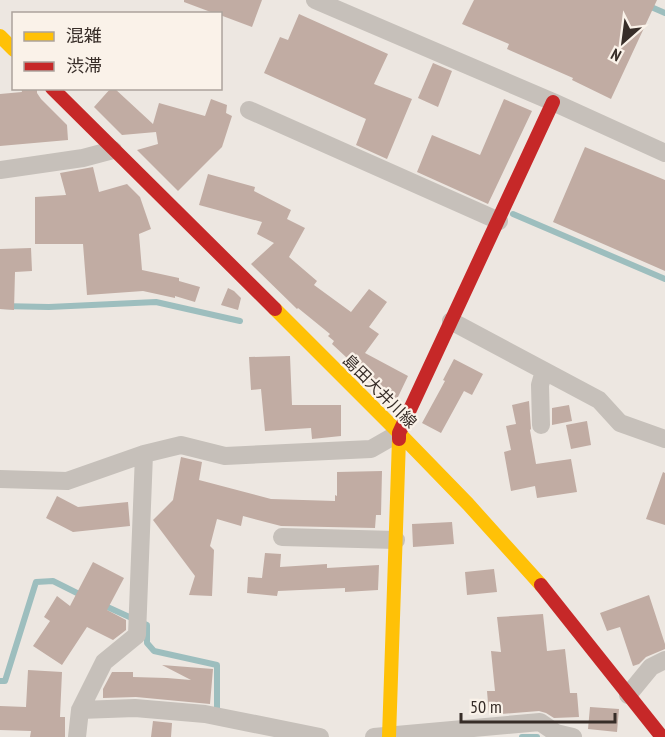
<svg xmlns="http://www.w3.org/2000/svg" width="665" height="737" font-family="'PT Sans Narrow','Noto Sans JP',sans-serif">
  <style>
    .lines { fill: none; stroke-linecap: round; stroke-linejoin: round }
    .stream { stroke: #9dbebe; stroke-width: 6 }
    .building { fill: #c1aca3 }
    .street { stroke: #c6c0ba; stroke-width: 18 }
    .slow { stroke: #ffc107; stroke-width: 14 }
    .jam { stroke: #c62828; stroke-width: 14 }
    .labels { text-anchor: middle; stroke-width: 4.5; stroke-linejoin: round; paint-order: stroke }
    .street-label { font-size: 16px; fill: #372d28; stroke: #faf2e9 }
  </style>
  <rect width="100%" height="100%" fill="#ede7e1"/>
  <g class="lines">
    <path class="stream" d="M635 0 665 13
      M513 214 665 279
      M0 306 49 307 156 302 240 321
      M103 605 147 625V643L154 651 217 665V709
      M0 681H5L36 582 53 581 83 596
      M522 737H537"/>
  </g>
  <path class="building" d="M184 0H262L252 27 220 15V14H216L184 2Z
    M474 0H657L611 99 572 80 573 78 507 49 509 44 462 24Z
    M299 14 388 54 374 84 412 99 387 159 356 145 366 119 264 73 280 37 288 40Z
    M433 63 452 71 438 107 418 98Z
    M21 88H37V93L41 99 67 125 68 140 0 146V94L22 92Z
    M111 88H114L153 124 159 103 205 116 211 99 227 105 226 113 232 116 222 147 178 191 137 150 158 144 156 132 122 135 94 107Z
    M504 99 532 111 488 204 417 172 432 135 480 155Z
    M585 147 665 180V271L553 222Z
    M93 167 99 192 127 184 140 197 151 229 139 234 142 270 179 278V281L200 287 195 302 175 296V298L143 291 87 295 83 244H35V197L66 195 60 173Z
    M208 174 255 187 254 191 291 210 287 219 305 228 289 257 317 281 314 285 351 312 369 289 387 302 369 327 379 334 365 353 408 376 397 399 376 388 361 373V371L332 344 334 341 328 336 330 334 298 308 297 309 251 264 274 243 257 234 262 222 199 205Z
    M31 248 32 271 15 272 14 310 0 309V249Z
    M228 288 234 291 241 298 238 310 221 305Z
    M290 356 292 405H341V436L312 439 311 428 265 431 261 389 251 390 249 357Z
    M454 359 483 374 472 395 464 391 441 433 422 423 445 381 443 380Z
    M529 401 531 429 530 430 536 464 571 459 577 492 537 498 535 486 511 491 504 452 511 450 506 426 516 424 512 405Z
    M569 405 572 421 552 425V408Z
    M587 421 591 445 571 449 566 425Z
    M181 457 202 462 199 480 271 499 335 501V495L337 496V472L382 471 381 515H376L375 528 281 526 243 516 241 526 217 519 210 546 214 550 212 596 189 595 195 576 153 520 173 500Z
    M663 472 665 473V525L646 519Z
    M57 496 78 507 128 502 130 526 73 532 46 518Z
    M452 522 454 544 413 547 412 524Z
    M265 553 281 554 280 567 327 564V568L379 565 378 590 345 592V588L278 591 277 596 247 593 248 577 262 578Z
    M93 562 124 578 107 610 126 620V630L113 640 87 627 62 665 33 646 50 621 44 617 57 596 70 606Z
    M494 569 497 592 467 595 465 572Z
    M649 595 665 644V649L646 657 639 664 633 666 620 627 607 631 600 613Z
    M543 614 547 651 565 649 570 693H577L579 717 554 718 546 713 539 711 489 715 487 691H495L491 651 501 652 497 617Z
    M162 665 213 669 210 704 136 697 103 698V689L112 672H133V677L167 678 191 680Z
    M28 670 62 672 60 717H65V737H30L31 731 0 730V706L26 707Z
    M590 707 619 709 617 732 588 729Z
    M153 721 172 723 171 737H151Z"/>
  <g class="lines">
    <path class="street" d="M315 0 553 102 665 153
      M249 110 499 221
      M0 170 83 158 113 150
      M451 321 599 400 620 423 665 439
      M541 425 540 385 544 371
      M0 479 67 481 144 454 181 445 225 456 371 449 399 433
      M282 537 396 540
      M628 695 651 667 665 660
      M80 710 135 708 205 714 320 737
      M77 737 80 710 104 662 137 635 144 454
      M374 737 540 722 556 733 573 737"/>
    <path class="slow" d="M0 36 14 50
      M275 309 399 433 468 504 541 585
      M389 737 399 439"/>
    <path class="jam" d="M52 88 275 309
      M399 439V433L553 102
      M541 585 662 737"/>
  </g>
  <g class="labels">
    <g class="street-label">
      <text transform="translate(380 391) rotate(45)" y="6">島田大井川線</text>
    </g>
  </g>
  <rect x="12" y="12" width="210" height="78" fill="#faf2e9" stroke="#aca39c" stroke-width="1.5"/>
  <rect x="24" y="32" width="30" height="9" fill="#ffc107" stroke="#aca39c" stroke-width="1.5"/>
  <text x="66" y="42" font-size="18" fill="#372d28">混雑</text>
  <rect x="24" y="62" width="30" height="9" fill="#c62828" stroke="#aca39c" stroke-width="1.5"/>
  <text x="66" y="72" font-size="18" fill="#372d28">渋滞</text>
  <g transform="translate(623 42) rotate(208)" stroke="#faf2e9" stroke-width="4.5" paint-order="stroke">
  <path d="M0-4.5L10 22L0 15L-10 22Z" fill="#372d28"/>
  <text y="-9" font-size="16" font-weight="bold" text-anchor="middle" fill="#372d28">N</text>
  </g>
  <path d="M461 713v9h154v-9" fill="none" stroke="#372d28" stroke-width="3"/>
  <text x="470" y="713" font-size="18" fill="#372d28" stroke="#faf2e9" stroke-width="4.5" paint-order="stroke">50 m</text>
</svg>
